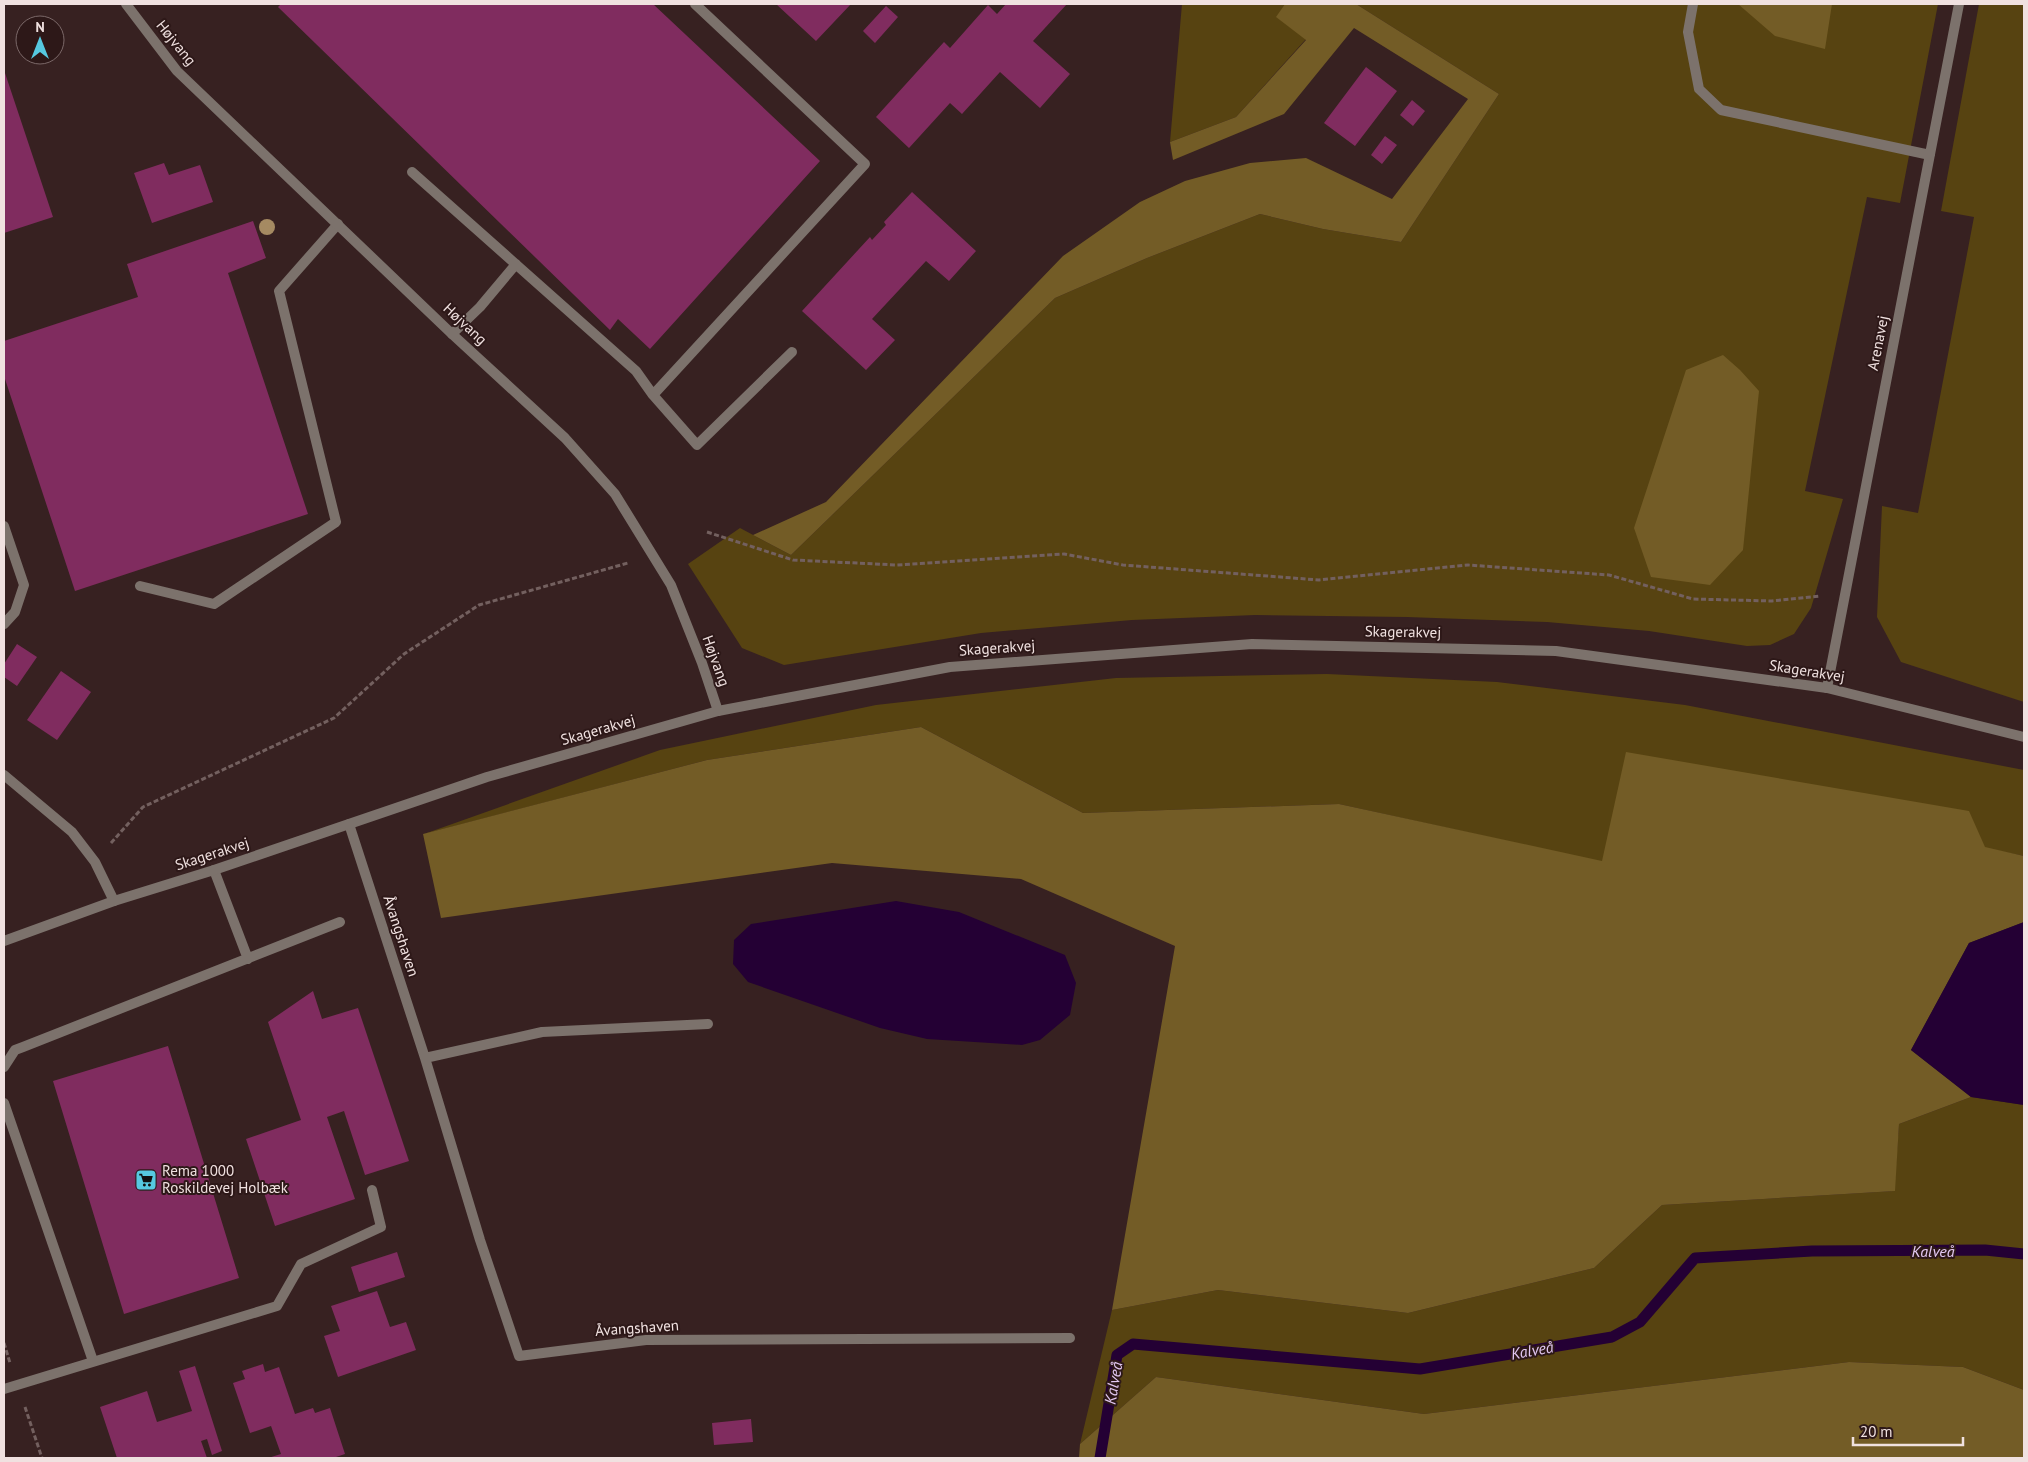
<svg xmlns="http://www.w3.org/2000/svg" width="2028" height="1462" font-family="'PT Sans',sans-serif">
  <style>
    .green { fill: #574311 }
    .forest { fill: #735c26 }
    .water { fill: #240034 }
    .lines { fill: none; stroke-linecap: round; stroke-linejoin: round }
    .stream { stroke: #240034; stroke-width: 11 }
    .building { fill: #802c5f }
    .path { stroke: #73605f; stroke-width: 3; stroke-dasharray: 5 2.5; stroke-linecap: butt }
    .service { stroke: #7c726c; stroke-width: 10 }
    .minor { stroke: #7c726c; stroke-width: 10 }
    .tertiary { stroke: #7c726c; stroke-width: 10 }
    .tree { fill: #a58a62 }
    .labels { text-anchor: middle; stroke-width: 4; stroke-linejoin: round; paint-order: stroke }
    .street-label { font-size: 15px; fill: #f0e1e0; stroke: #2d1818 }
    .poi-label { font-size: 15px; fill: #f0e1e0; stroke: #2d1818; text-anchor: start }
    .water-label { font-size: 16px; font-style: italic; fill: #e3c8f2; stroke: #2d1818 }
  </style>
  <rect width="100%" height="100%" fill="#372121"/>
  <path class="green" d="M1182 4H1285L1277 17 1306 39 1236 117 1170 142Z
    M1356 4H1938L1900 203 1867 197 1805 491 1843 499 1811 608 1794 634 1770 645 1747 646 1649 631 1547 622 1407 617 1255 615 1132 620 981 633 784 665 742 648 688 564 740 528 791 555 1055 298 1147 258 1260 214 1323 229 1401 242 1499 94Z
    M1979 4H2024V702L1901 662 1877 617 1882 506 1918 513 1974 217 1941 211Z
    M1327 674 1497 682 1685 705 2024 770V856L1985 848 1602 862 1339 804 1083 813 921 727 707 760 424 834 660 750 876 705 1116 678Z
    M1971 1097 2024 1105V1390L1963 1367 1849 1362 1424 1414 1156 1377 1080 1444 1112 1310 1218 1290 1408 1313 1594 1268 1662 1205 1894 1191 1899 1124Z"/>
  <path class="forest" d="M1285 4H1356L1499 94 1401 242 1323 229 1260 214 1147 258 1055 298 791 555 753 535 826 502 1063 256 1140 202 1185 181 1250 163 1306 158 1392 199 1468 99 1354 28 1284 114 1173 160 1170 142 1236 117 1306 40 1276 17Z
    M1738 4H1832L1825 49 1775 36Z
    M1723 355 1740 370 1759 391 1743 550 1710 585 1651 577 1634 528 1686 370Z
    M921 727 1083 813 1339 804 1602 861 1626 752 1969 811 1985 847 2024 856V922L1969 943 1911 1050 1971 1097 1899 1124 1895 1191 1662 1205 1594 1268 1408 1313 1218 1290 1112 1310 1175 946 1021 879 832 863 441 918 423 834 707 760Z
    M1849 1362 1963 1367 2024 1390V1458H1079L1080 1444 1156 1377 1424 1414Z"/>
  <path class="water" d="M896 901 959 912 1065 955 1076 983 1070 1015 1040 1040 1022 1045 927 1039 880 1028 748 982 733 964 734 940 751 924Z
    M2024 922V1105L1971 1097 1911 1050 1969 943Z"/>
  <g class="lines">
    <path class="stream" d="M1100 1458 1117 1355 1133 1344 1420 1369 1612 1337 1640 1322 1695 1258 1812 1251 1985 1250 2024 1254"/>
  </g>
  <path class="building" d="M281 4H653L820 161 650 349 618 319 610 330 278 7Z
    M776 4H851L816 41Z
    M1006 4H1067L1033 41 1070 74 1040 108 1000 72 962 114 950 103 909 148 876 117 944 42 950 48 988 5 997 14Z
    M886 6 898 17 875 43 863 31Z
    M1366 67 1397 91 1355 146 1324 123Z
    M4 70 53 217 4 233Z
    M1412 100 1425 111 1413 126 1400 115Z
    M1385 136 1397 145 1382 164 1371 155Z
    M164 163 169 175 200 165 213 202 152 223 134 173Z
    M912 192 976 251 949 281 926 261 872 319 895 340 866 370 802 311 870 237 872 240 886 225 884 222Z
    M253 221 266 258 228 273 308 514 75 591 4 376V341L138 297 127 264Z
    M17 644 37 657 17 686 4 677V664Z
    M61 671 91 692 57 740 27 720Z
    M313 991 322 1019 358 1008 409 1161 365 1175 344 1111 327 1117 355 1199 275 1226 246 1139 301 1120 268 1022Z
    M168 1046 239 1278 124 1314 53 1081Z
    M397 1252 405 1277 359 1292 351 1267Z
    M377 1291 390 1327 406 1322 416 1350 338 1377 324 1336 340 1331 331 1306Z
    M263 1364 265 1372 279 1367 295 1414 313 1408 315 1413 330 1408 345 1454 333 1458H268L281 1454 271 1426 250 1433 233 1383 245 1379 242 1371Z
    M195 1366 222 1451 212 1455 207 1439 201 1441 207 1458H117L100 1407 147 1391 157 1422 192 1411 179 1371Z
    M751 1419 753 1442 714 1445 712 1423Z"/>
  <g class="lines">
    <path class="path" d="M707 532 793 560 897 565 1064 554 1123 565 1319 580 1468 565 1609 575 1693 599 1772 601 1820 596
      M111 843 143 807 334 718 404 654 479 605 628 563
      M4 1343 10 1363
      M25 1407 42 1458"/>
    <path class="service" d="M695 4 865 164 653 395 697 445 792 352
      M1693 4 1688 32 1699 89 1721 110 1930 155
      M412 172 636 371 653 395
      M452 334 480 307 516 264
      M4 526 24 585 15 612 4 624
      M140 586 214 604 336 522 279 291 338 224
      M1827 688 1959 4
      M4 775 72 832 95 862 114 901
      M214 870 248 959
      M4 1067 15 1050 23 1047 340 922
      M4 1103 93 1361
      M4 1389 277 1306 301 1264 381 1227 372 1190"/>
    <path class="minor" d="M126 4 177 71 452 334 565 438 615 494 671 585 702 663 718 711
      M349 824 425 1058 480 1240 519 1356 646 1340 1070 1338
      M425 1058 542 1032 708 1024"/>
    <path class="tertiary" d="M4 941 114 901 214 870 487 777 718 711 950 667 1252 644 1556 651 1827 688 2024 737"/>
  </g>
  <circle class="tree" cx="267" cy="227" r="8"/>
  <defs>
    <g id="supermarket-square" transform="scale(1.125)"><rect x="-9" y="-9" width="18" height="18" rx="4" fill="#56c9e1" stroke="#2d1818"/><path d="M-6-5.5h2.5l.6 2H6L4.5 2H-2.5L-4.4-4H-6ZM-1.5 3.2a1.3 1.3 0 1 0 .1 0ZM3 3.2a1.3 1.3 0 1 0 .1 0Z" fill="#111"/></g>
  </defs>
  <g fill-rule="evenodd">
    <use href="#supermarket-square" x="146" y="1180"/>
  </g>
  <g class="labels">
    <g class="street-label">
      <text transform="translate(176 43) rotate(51)" y="5">Højvang</text>
      <text transform="translate(465 324) rotate(43)" y="5">Højvang</text>
      <text transform="translate(1878 343) rotate(-79)" y="5">Arenavej</text>
      <text transform="translate(1403 632) rotate(1)" y="5">Skagerakvej</text>
      <text transform="translate(997 648) rotate(-4)" y="5">Skagerakvej</text>
      <text transform="translate(716 661) rotate(70)" y="5">Højvang</text>
      <text transform="translate(1807 671) rotate(9)" y="5">Skagerakvej</text>
      <text transform="translate(598 730) rotate(-16)" y="5">Skagerakvej</text>
      <text transform="translate(212 854) rotate(-18)" y="5">Skagerakvej</text>
      <text transform="translate(401 936) rotate(72)" y="5">Åvangshaven</text>
      <text transform="translate(637 1328) rotate(-4)" y="5">Åvangshaven</text>
    </g>
    <g class="poi-label">
      <text x="162" y="1176">Rema 1000<tspan x="162" dy="17">Roskildevej Holbæk</tspan></text>
    </g>
    <g class="water-label">
      <text x="1933" y="1257">Kalveå</text>
      <text transform="translate(1532 1350) rotate(-10)" y="6">Kalveå</text>
      <text transform="translate(1113 1383) rotate(-80)" y="6">Kalveå</text>
    </g>
  </g>
  <rect width="2028" height="1462" fill="none" stroke="#f0e1e0" stroke-width="10"/>
  <g transform="translate(40 40)"><circle r="24" fill="#2d1818" stroke="#7b6868"/>
  <path d="M0-4L9 19L0 12L-9 19Z" fill="#56c9e1"/>
  <text y="-8" font-size="14" font-weight="bold" text-anchor="middle" fill="#f0e1e0">N</text>
  </g>
  <path d="M1853 1437v8h110v-8" fill="none" stroke="#f0e1e0" stroke-width="2.5"/>
  <text x="1860" y="1437" font-size="15" fill="#f0e1e0" stroke="#2d1818" stroke-width="4" paint-order="stroke">20 m</text>
</svg>
